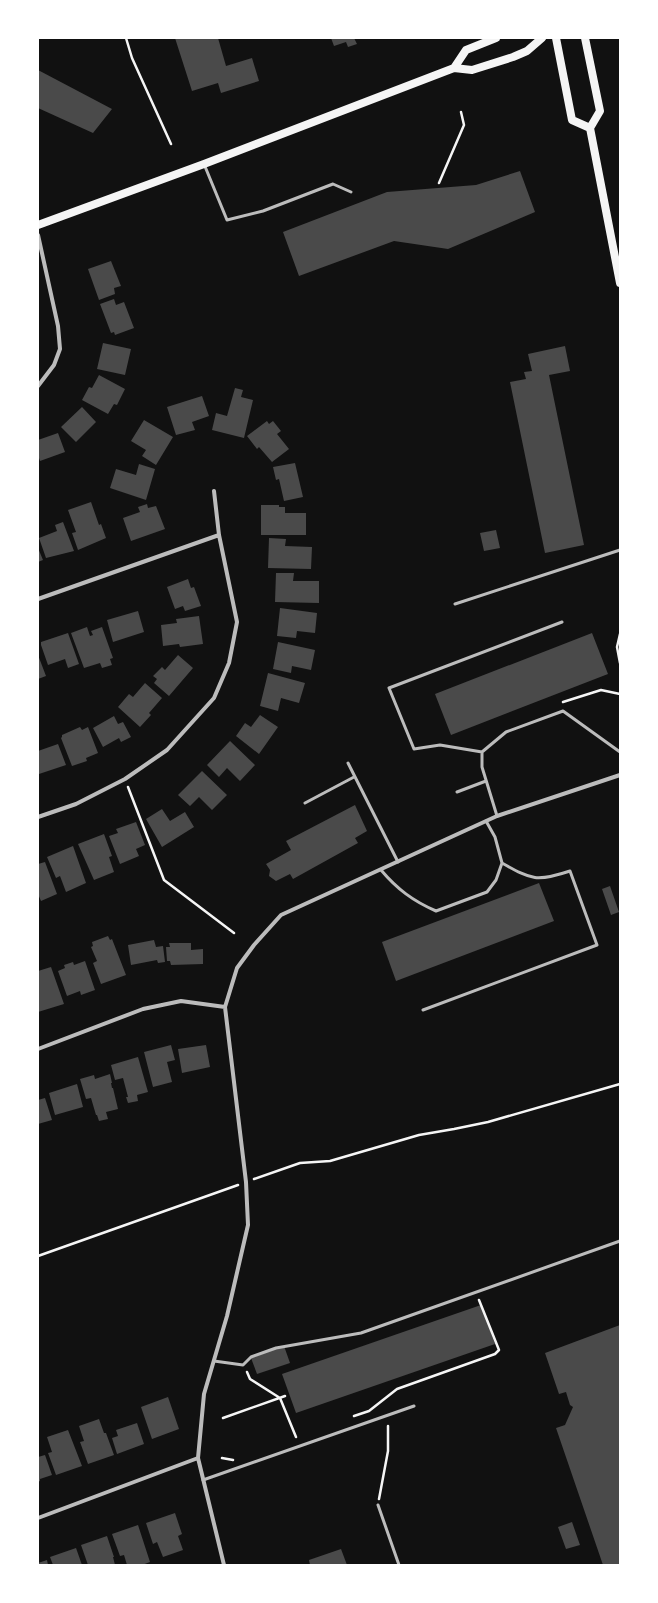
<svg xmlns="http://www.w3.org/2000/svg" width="658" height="1603" font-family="'Sofia Sans Condensed',sans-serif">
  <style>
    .building { fill: #4a4a4a }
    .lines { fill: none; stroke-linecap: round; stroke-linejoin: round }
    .path { stroke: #f5f5f5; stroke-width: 2.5 }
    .service { stroke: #bcbcbc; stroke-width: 3 }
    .minor { stroke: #bcbcbc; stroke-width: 4 }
    .secondary { stroke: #f5f5f5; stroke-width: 8 }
  </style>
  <rect width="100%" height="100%" fill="#111"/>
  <path class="building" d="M175 38H218L226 66 252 58 259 81 221 93 218 83 192 91Z
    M331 38H354L357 44 348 47 346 42 334 46Z
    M38 70 112 109 93 133 38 108Z
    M520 171 535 212 448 249 394 241 299 276 283 232 387 192 476 185Z
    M111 261 121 286 114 288 115 294 99 300 88 269Z
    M114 299 116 305 124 302 134 328 115 335 114 332 111 333 100 304Z
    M103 343 131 349 125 375 97 369Z
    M565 346 570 371 549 375 584 545 545 553 510 382 526 379 524 372 532 371 528 354Z
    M99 375 125 389 117 405 114 404 108 414 82 400 89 387 92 388Z
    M235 388 243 390 241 397 253 400 244 438 212 430 216 413 227 416Z
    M202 396 209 416 192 422 195 430 176 435 167 407Z
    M82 407 96 422 76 442 61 427Z
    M144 420 173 437 156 465 142 456 146 450 131 441Z
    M267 421 269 424 273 421 281 431 277 434 289 449 272 462 259 447 257 449 247 436Z
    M58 433 65 452 40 461 38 455V440Z
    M295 463 303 497 284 501 279 479 276 480 273 467Z
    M139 464 155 469 146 500 110 488 116 469 136 475Z
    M91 502 99 525 101 524 106 538 78 550 72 533 76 532 68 510Z
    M147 504 148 508 156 506 165 529 131 541 123 518 140 512 138 507Z
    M261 505H279V507H285V513H306V535H261Z
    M63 522 74 551 46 558 39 538 57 531 55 525Z
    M496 530 500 548 484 551 480 533Z
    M269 538 286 539 285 546 312 547 311 569 268 568Z
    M38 548 43 560 38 562Z
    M276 573H294L293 581H319V603L275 602Z
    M188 579 191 588 194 587 201 606 185 611 183 606 175 609 167 587Z
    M280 608 317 613 315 633 297 631 296 638 277 636Z
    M138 611 144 632 113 642 107 620Z
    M199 616 203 644 180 647 179 644 163 646 161 625 177 623 176 619Z
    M87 627 90 636 93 635 91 631 102 627 113 658 110 659 112 665 102 668 100 663 84 668 71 633Z
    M68 633 79 664 68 668 65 659 48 665 41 645V642Z
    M592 633 608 674 451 735 435 694Z
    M278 642 315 650 311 670 292 666 291 673 273 669Z
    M38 655 46 676 38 679Z
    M178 655 193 668 169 696 154 683 157 679 153 676 162 667 165 670Z
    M268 673 305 683 299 703 281 698 278 711 260 706Z
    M145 683 162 698 149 713 151 715 140 727 118 707 129 694 133 697Z
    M260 715 278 727 259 754 236 736 245 723 251 727Z
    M114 716 118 724 123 722 131 737 121 742 119 738 103 747 93 728Z
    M80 727 82 730 88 727 98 753 86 758 87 761 72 766 61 738 62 737V735Z
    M230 741 255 765 240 781 227 768 219 777 207 765Z
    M58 744 66 765 39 774 38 751Z
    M202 771 227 795 212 810 199 797 190 806 178 795Z
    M355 805 367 831 355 838 358 843 293 879 290 874 276 881 269 876 270 870 266 864 291 850 286 841Z
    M162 809 170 821 185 812 194 827 162 847 146 819Z
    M136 822 145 845 136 849 139 856 120 864 109 836 118 833 116 829Z
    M104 834 112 856 109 857 114 872 94 880 78 844Z
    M73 846 86 883 66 892 60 876 56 878 47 857Z
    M45 862 57 894 41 901 38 894V864Z
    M539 883 554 921 396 981 382 942Z
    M610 886 619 912 611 915 602 889Z
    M108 936 110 940 112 939 126 975 101 984 93 963 97 961 91 947 93 946 92 942Z
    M154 940 156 947 163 946 165 962 158 963 157 960 131 965 128 945Z
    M169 943H191V950L203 949V964L171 965 170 961H167L166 947H170Z
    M85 961 95 990 81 995 80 991 67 996 58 971 65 968 64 965 73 962 74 965Z
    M51 967 64 1004 38 1012V971Z
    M171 1045 175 1060 167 1062 172 1082 153 1087 144 1052Z
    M206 1045 210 1067 182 1073 178 1049Z
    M138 1057 148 1092 137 1095 138 1101 128 1103 126 1097H128L123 1078 115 1080 111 1065Z
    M110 1074 112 1083H111L112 1088H113L118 1109 106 1112 108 1119 99 1121 97 1115H96L91 1098 86 1099 80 1079 94 1075 95 1079Z
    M77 1084 83 1107 55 1115 49 1093Z
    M45 1098 52 1120 38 1124V1100Z
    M481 1305 495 1344 296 1413 282 1374Z
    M620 1325V1565H603L556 1428 565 1425 573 1407 570 1405 566 1392 559 1394 545 1353Z
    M284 1346 290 1363 257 1374 251 1358Z
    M168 1397 179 1429 152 1439 141 1407Z
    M99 1419 104 1433H106L114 1455 88 1464 80 1442 84 1441 79 1426Z
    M137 1423 144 1444 117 1454 112 1438 118 1436 116 1430Z
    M68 1430 82 1466 56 1475 48 1453 52 1452 47 1437Z
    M45 1455 52 1475 40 1479V1481L38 1482V1457Z
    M175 1513 182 1534 178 1536 183 1550 163 1557 157 1542 153 1544 146 1523Z
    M572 1522 580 1545 566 1549 558 1527Z
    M138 1525 150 1562 142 1565H127L124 1555 120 1556 112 1534Z
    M107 1536 114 1557H113L115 1565H88L81 1545Z
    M76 1548 82 1565H53L50 1557Z
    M341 1549 347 1565H310L309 1560Z
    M47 1560 48 1565H38V1563Z"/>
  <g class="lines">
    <path class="path" d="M126 38 132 58 171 144
      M439 183 464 125 461 112
      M620 634 617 647 620 663
      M563 702 601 690 620 694
      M128 787 164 880 234 933
      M254 1179 300 1163 330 1161 419 1135 454 1129 488 1122 620 1084
      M38 1256 238 1185
      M247 1372 250 1379 280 1398 296 1437
      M354 1416 369 1411 397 1389 495 1354 499 1350 479 1300
      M223 1418 285 1396
      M222 1458 233 1460
      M379 1499 388 1451V1426"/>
    <path class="service" d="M204 164 227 220 263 211 333 184 351 192
      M455 604 620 550
      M482 752 440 745 414 749 389 688 562 622
      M348 763 398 862
      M457 792 486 781
      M305 803 354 777
      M497 816 482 767V752L506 732 563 711 620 752
      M486 821 495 837 502 863
      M381 870C397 889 413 901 436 911L487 892 496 880 502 863C532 880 537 882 570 871L597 945 423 1010
      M214 1361 243 1365 251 1357 276 1348 361 1333 620 1241
      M203 1480 414 1406
      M378 1505 399 1565"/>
    <path class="minor" d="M38 235 58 326 60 349 54 365 38 386
      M38 599 219 535
      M38 817 76 804 125 779 167 750 214 698 229 663 237 622 219 535 214 491
      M38 1049 143 1009 181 1001 225 1007
      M38 1518 198 1458
      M224 1565 198 1458 204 1394 227 1316 248 1225 246 1182 225 1007 237 968 254 945 281 915 497 816 620 775"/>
    <path class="secondary" d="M556 38 572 120 590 128
      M585 38 600 111 590 128 620 283
      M454 68 466 50 496 38
      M38 225 204 164 454 68 472 70 513 57 527 51 542 38"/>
  </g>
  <rect width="658" height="1603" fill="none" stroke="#ffffff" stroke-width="78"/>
</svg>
